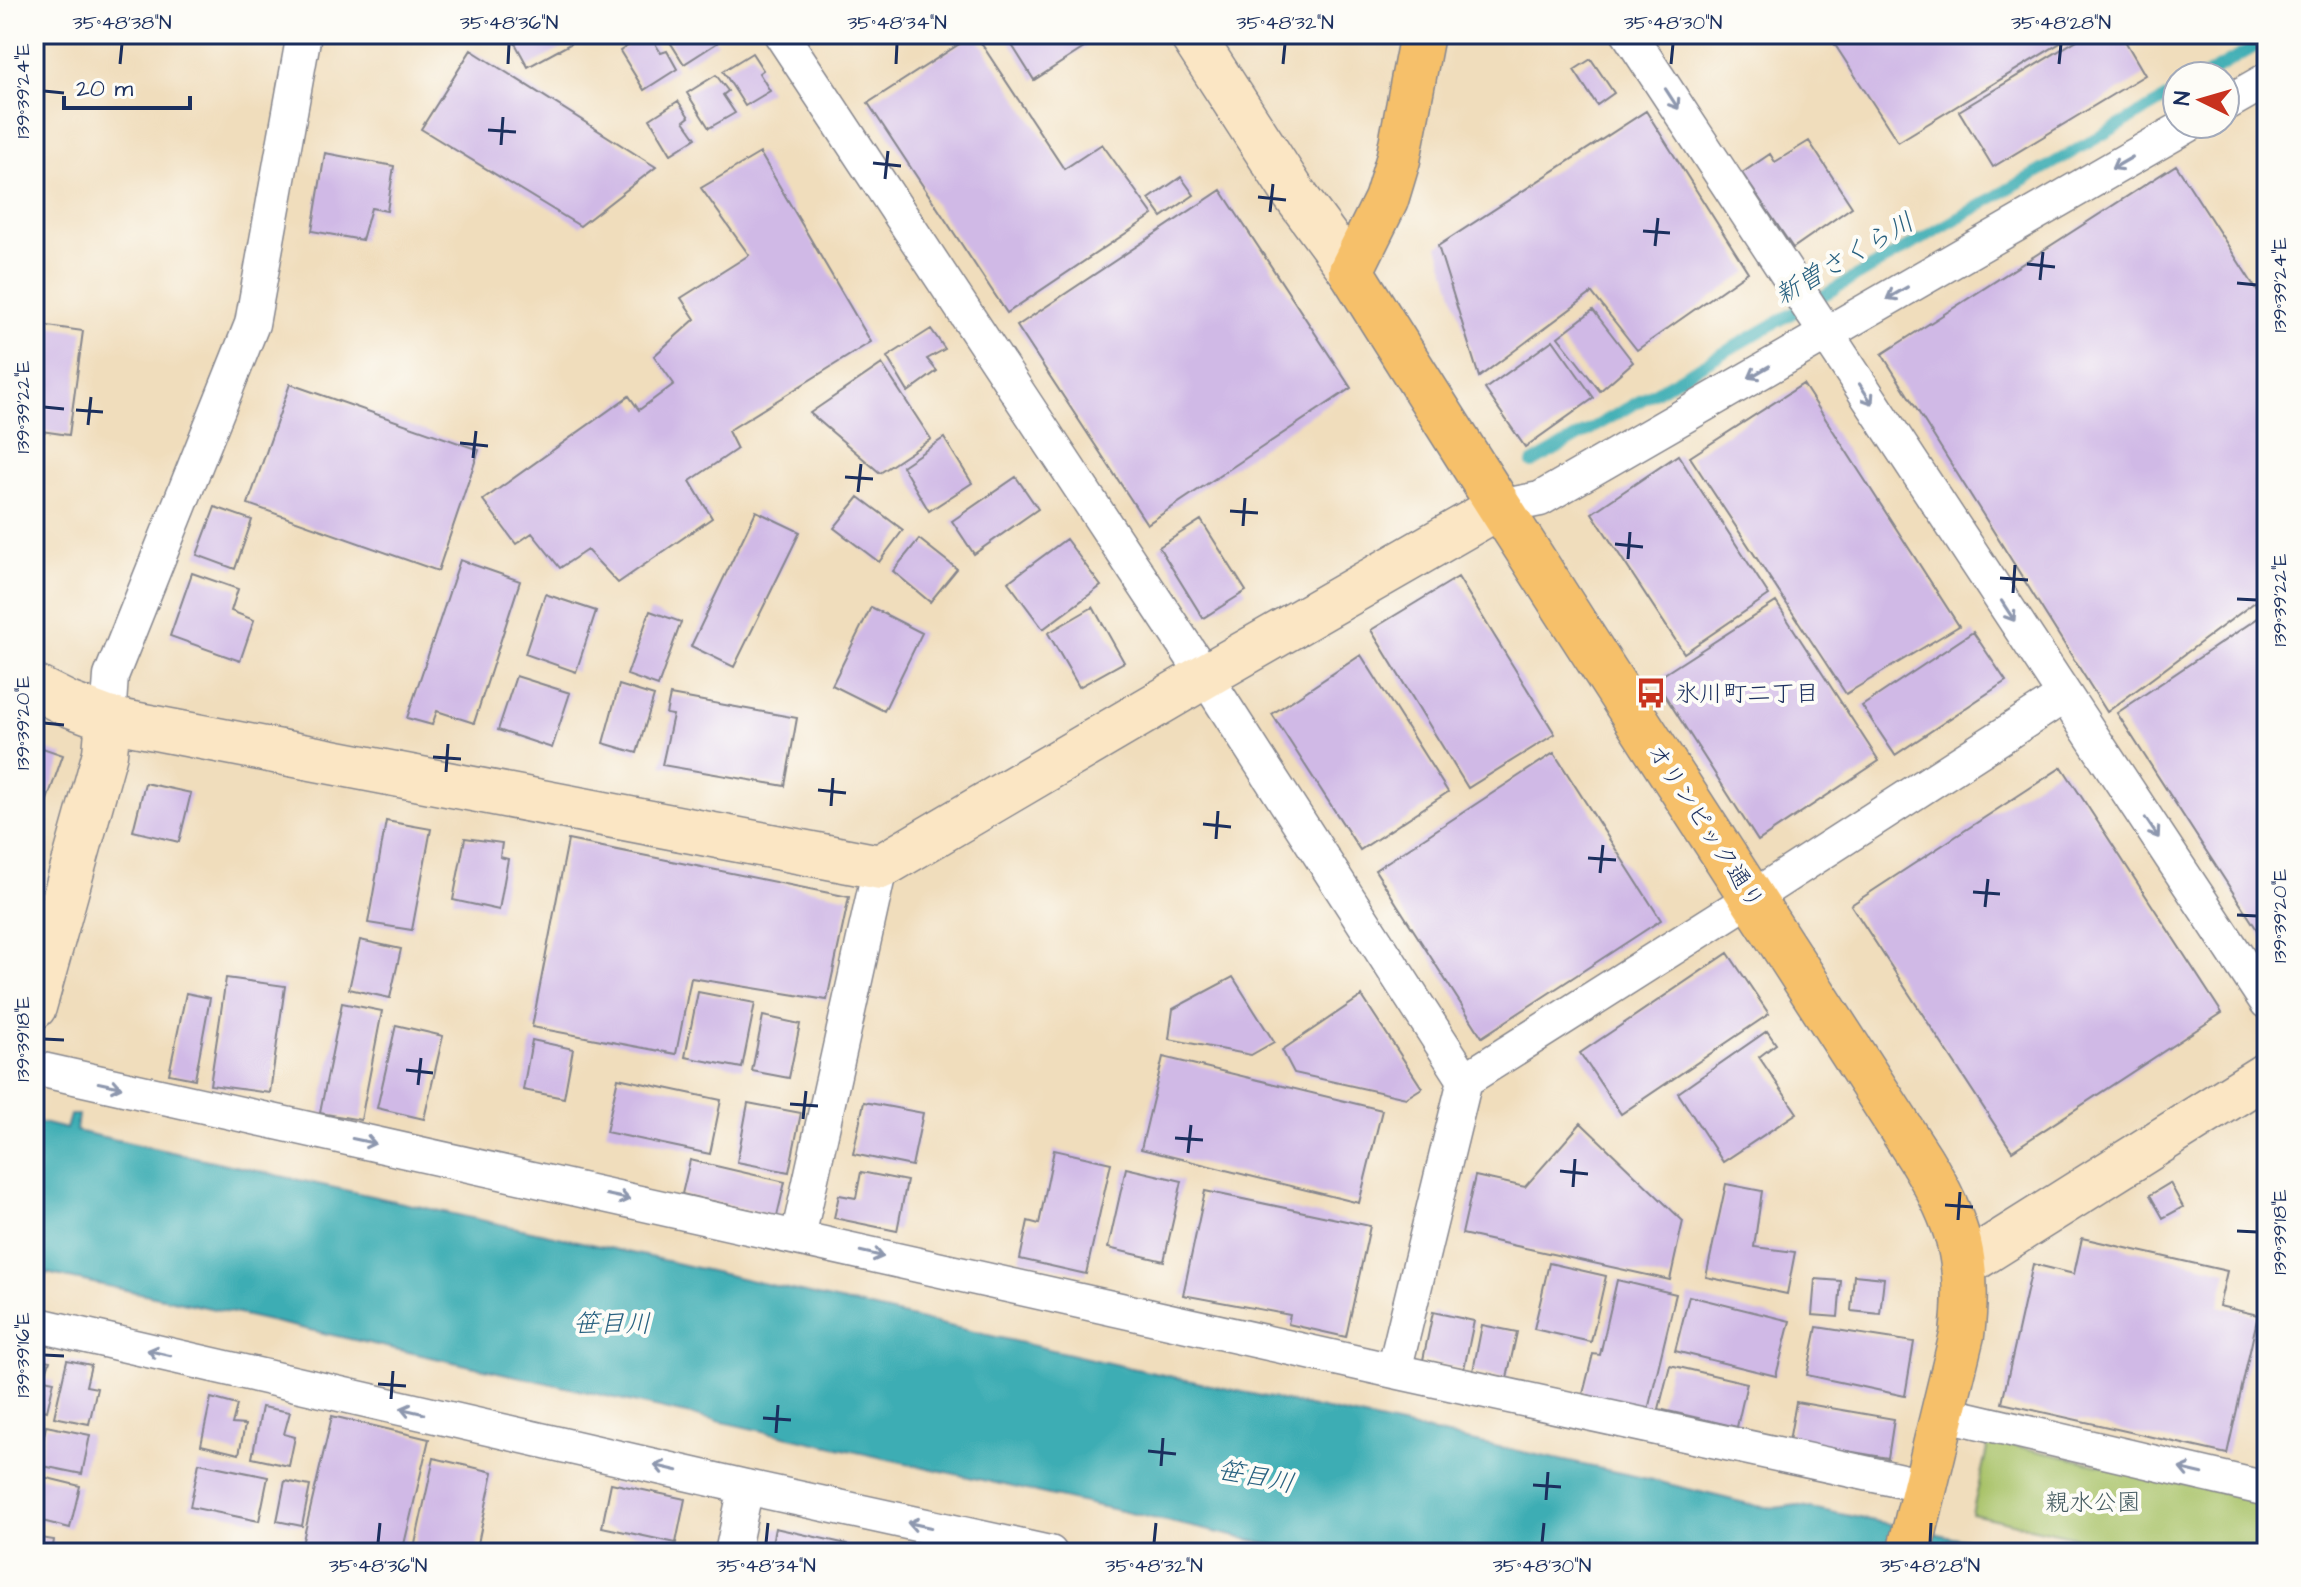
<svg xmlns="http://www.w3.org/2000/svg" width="2301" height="1587" font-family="'Architects Daughter','Klee One',sans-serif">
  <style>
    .green { fill: #a8c268; stroke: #627863; stroke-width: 2 }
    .water { fill: #3cadb4; stroke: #2c6e89; stroke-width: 2 }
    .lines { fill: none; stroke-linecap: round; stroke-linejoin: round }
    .stream { stroke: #3cadb4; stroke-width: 12 }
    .building { fill: #d0b9e6 }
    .street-casing { stroke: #86868d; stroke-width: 37 }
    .secondary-casing { stroke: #86868d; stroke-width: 47 }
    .primary-casing { stroke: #86868d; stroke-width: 47 }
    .street { stroke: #fff; stroke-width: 34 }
    .secondary { stroke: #fbe6c4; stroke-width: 44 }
    .primary { stroke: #f6c06b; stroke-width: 44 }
    .oneway { stroke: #8d97ae }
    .ticks { fill: none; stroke: #1b2f5e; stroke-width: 3 }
    .labels { text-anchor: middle; stroke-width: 8; stroke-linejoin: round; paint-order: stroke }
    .poi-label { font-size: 24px; fill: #1b2f5e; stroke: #fdfcf7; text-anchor: start }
    .street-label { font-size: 24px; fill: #1b2f5e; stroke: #fdfcf7 }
    .park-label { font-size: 24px; fill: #455b61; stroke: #fdfcf7 }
    .water-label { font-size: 26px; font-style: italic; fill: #286180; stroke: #fdfcf7 }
    .neatline { fill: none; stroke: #1b2f5e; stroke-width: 3 }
    .ticks-label { font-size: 20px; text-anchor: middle; fill: #1b2f5e }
  </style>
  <rect width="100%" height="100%" fill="#fdfcf7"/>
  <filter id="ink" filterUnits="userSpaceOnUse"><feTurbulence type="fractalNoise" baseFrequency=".0125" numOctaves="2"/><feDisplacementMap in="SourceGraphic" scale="16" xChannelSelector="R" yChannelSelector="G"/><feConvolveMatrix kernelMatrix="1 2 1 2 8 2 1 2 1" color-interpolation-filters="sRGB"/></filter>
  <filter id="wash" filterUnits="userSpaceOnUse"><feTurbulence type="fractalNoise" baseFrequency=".006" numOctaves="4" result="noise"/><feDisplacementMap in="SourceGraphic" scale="32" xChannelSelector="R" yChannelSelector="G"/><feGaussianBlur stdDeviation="1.8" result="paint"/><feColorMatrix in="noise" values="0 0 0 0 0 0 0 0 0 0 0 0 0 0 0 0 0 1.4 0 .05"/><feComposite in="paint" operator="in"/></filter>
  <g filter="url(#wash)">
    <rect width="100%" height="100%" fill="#f0ddbc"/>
    <path class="green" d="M1989 1440 2267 1502V1553H2145L1972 1514Z"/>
    <path class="water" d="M70 1115H78L76 1131 645 1256 1122 1366 1644 1478 1757 1506 1775 1508 1797 1505 2030 1553H1309L238 1314 46 1273 39 1294 34 1293V1121L66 1129Z"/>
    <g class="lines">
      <path class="stream" d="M2204 76 2267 40
        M1532 463 2177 92"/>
    </g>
    <g id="blocks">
      <path class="building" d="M510 34H565L570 44 528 67Z
        M646 34H649L661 53 667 51 677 69 644 90 620 51Z
        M665 34H712L717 43 684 64Z
        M975 34 1064 169 1102 144 1153 215 1007 313 868 103Z
        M1005 34H1099L1101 37 1034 80Z
        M1828 34H2075L1898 142Z
        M2087 34H2121L2145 75 1993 167 1959 111Z
        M471 50 656 167 580 226 421 129Z
        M752 53 763 70 759 73 770 91 745 106 723 71Z
        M1591 59 1614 93 1597 105 1574 70Z
        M716 75 728 91 723 95 735 113 709 128 687 93Z
        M678 101 689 117 684 121 696 138 671 154 650 119Z
        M1646 111 1748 272 1637 350 1592 293 1479 377 1438 246Z
        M1809 141 1852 207 1793 248 1742 173 1770 154 1775 162Z
        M325 153 394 166 387 211 371 208 362 240 312 231Z
        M760 153 871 342 728 431 737 449 690 481 712 518 618 583 587 550 560 568 532 533 516 544 483 500 629 396 639 410 674 384 654 356 695 319 681 298 749 255 701 188Z
        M2176 165 2267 306V593L2107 712 1882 354Z
        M1181 177 1194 195 1162 217 1149 199Z
        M1221 190 1351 388 1147 524 1017 326Z
        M1593 310 1633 362 1600 391 1558 337Z
        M34 324 83 331 69 435 34 430Z
        M931 329 945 349 927 359 937 371 908 392 887 357Z
        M1553 340 1594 398 1525 447 1485 389Z
        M882 364 931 439 880 473 810 413Z
        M290 384 479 450 438 571 248 504Z
        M1803 384 1959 626 1846 694 1690 457Z
        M944 438 972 483 929 511 902 466Z
        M1678 455 1769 595 1684 653 1592 513Z
        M1016 477 1038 509 974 554 952 521Z
        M859 497 903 530 879 562 834 528Z
        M215 507 252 520 235 569 197 555Z
        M756 511 800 532 734 667 691 646Z
        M1201 520 1246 591 1203 618 1159 547Z
        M919 539 957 569 930 602 893 571Z
        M1066 539 1101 586 1043 629 1008 582Z
        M460 560 520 581 474 723 437 711 432 725 407 718Z
        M192 573 238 589 231 611 254 620 240 661 170 636Z
        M1458 577 1555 734 1468 788 1371 630Z
        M545 594 596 611 576 672 525 654Z
        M1776 602 1879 761 1758 841 1655 680Z
        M871 607 922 633 884 711 832 685Z
        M1093 607 1124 662 1079 687 1048 633Z
        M650 611 681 622 658 686 627 675Z
        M2267 612V945L2117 713Z
        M1973 632 2006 681 1895 755 1862 706Z
        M1361 655 1448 792 1360 850 1272 714Z
        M516 676 570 693 552 748 498 730Z
        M619 685 654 696 637 753 603 743Z
        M670 695 797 718 785 786 662 765 673 715 666 714Z
        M34 745 63 755 46 803 34 799Z
        M1554 753 1661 920 1482 1037 1375 870Z
        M2062 767 2222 1013 2012 1151 1851 905Z
        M145 783 191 793 179 842 133 831Z
        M386 821 431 829 412 930 368 923Z
        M465 838 502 843 500 857 508 859 499 910 453 900Z
        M568 840 849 897 827 1000 691 978 676 1054 532 1027Z
        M360 940 401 949 390 998 349 989Z
        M1728 953 1769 1014 1621 1114 1580 1053Z
        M1233 977 1274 1042 1251 1055 1169 1039 1173 1009Z
        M226 978 285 986 270 1093 210 1085Z
        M698 992 755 1003 742 1068 685 1057Z
        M186 993 210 998 195 1079 169 1074Z
        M1362 996 1422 1088 1406 1098 1294 1073 1282 1050Z
        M342 1003 382 1011 361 1120 320 1113Z
        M763 1016 800 1024 789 1078 752 1071Z
        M396 1025 443 1036 424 1119 377 1108Z
        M1767 1031 1776 1044 1759 1057 1797 1113 1723 1162 1678 1093Z
        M532 1040 573 1049 564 1098 523 1090Z
        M1163 1057 1382 1110 1359 1203 1141 1149Z
        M618 1078 721 1100 710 1154 606 1132Z
        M864 1102 923 1113 912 1166 853 1154Z
        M748 1103 801 1113 789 1172 737 1162Z
        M1581 1123 1683 1221 1670 1280 1462 1234 1475 1176 1525 1187Z
        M1054 1150 1111 1163 1086 1274 1020 1259 1028 1221 1039 1224Z
        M690 1160 785 1182 777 1216 682 1194Z
        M1126 1168 1182 1181 1164 1261 1108 1248Z
        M861 1172 907 1181 897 1231 834 1218 839 1195 856 1198Z
        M2170 1183 2183 1207 2163 1218 2150 1195Z
        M1726 1184 1762 1191 1754 1247 1795 1252 1787 1294 1706 1277Z
        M1205 1191 1370 1226 1346 1337 1288 1324 1290 1315 1183 1295Z
        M2082 1238 2227 1271 2219 1306 2258 1315 2227 1454 2002 1403 2033 1264 2074 1274Z
        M1549 1263 1606 1276 1591 1342 1534 1329Z
        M1854 1275 1884 1278 1880 1314 1851 1311Z
        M1815 1279 1841 1281 1838 1317 1812 1315Z
        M1617 1280 1676 1294 1648 1410 1583 1394 1593 1354 1600 1355Z
        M1689 1296 1790 1321 1776 1376 1675 1351Z
        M1433 1312 1474 1321 1464 1369 1423 1360Z
        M1482 1325 1517 1332 1507 1378 1473 1371Z
        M1817 1327 1914 1342 1905 1396 1807 1375Z
        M34 1358 50 1361 44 1379 54 1381 47 1411 34 1408Z
        M67 1360 91 1365 86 1386 97 1388 89 1424 54 1417Z
        M1670 1365 1747 1383 1737 1427 1659 1409Z
        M211 1398 237 1405 232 1424 245 1425 239 1454 201 1445Z
        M1796 1402 1894 1419 1888 1458 1789 1441Z
        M262 1407 290 1412 284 1434 295 1437 289 1466 252 1458Z
        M332 1416 429 1439 402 1553H300Z
        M46 1426 90 1435 82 1474 38 1465Z
        M434 1458 493 1472 476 1553H413Z
        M199 1463 268 1477 259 1521 190 1507Z
        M35 1475 80 1486 70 1528 34 1519Z
        M285 1481 310 1486 302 1526 277 1521Z
        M611 1483 685 1499 676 1543 602 1527Z
        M775 1528 847 1544 845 1553H770Z
        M34 1537 54 1540 52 1553H34Z"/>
    </g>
  </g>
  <g filter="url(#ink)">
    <use href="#blocks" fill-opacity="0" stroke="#86868d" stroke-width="2"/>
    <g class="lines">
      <g class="street-casing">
        <path id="street" d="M781 34 1205 676 1465 1080
          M1629 34 2267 1002
          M2225 104 2267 80
          M1499 507 1540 499 2190 124
          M108 719 111 676 252 324 304 34
          M34 1068 1394 1371 1925 1486
          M798 1237 880 867
          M34 1324 746 1487 1050 1553
          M1394 1371 1465 1080 1753 897 2064 696
          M1942 1413 2267 1489
          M732 1553 746 1487"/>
      </g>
      <g class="secondary-casing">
        <path id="secondary" d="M1191 34 1295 195 1351 271
          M34 687 68 704 108 719 880 867 1205 676 1499 507
          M34 1007 105 753 108 719
          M1964 1265 2267 1074"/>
      </g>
      <g class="primary-casing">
        <path id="primary" d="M1422 34 1398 160 1386 200 1351 271C1537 570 1731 864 1921 1160 1959 1222 1971 1263 1962 1335L1909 1553"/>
      </g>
      <use href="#street" class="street"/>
      <use href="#secondary" class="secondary"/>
      <use href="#primary" class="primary"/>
    </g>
    <defs><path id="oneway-shaft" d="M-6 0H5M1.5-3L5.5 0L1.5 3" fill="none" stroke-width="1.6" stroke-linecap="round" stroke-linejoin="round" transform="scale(2)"/></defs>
    <g class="oneway">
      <use href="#oneway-shaft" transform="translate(1672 99) rotate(57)"/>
      <use href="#oneway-shaft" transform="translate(2122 163) rotate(150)"/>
      <use href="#oneway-shaft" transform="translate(1897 293) rotate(150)"/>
      <use href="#oneway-shaft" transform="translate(1759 372) rotate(150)"/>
      <use href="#oneway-shaft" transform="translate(1866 394) rotate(57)"/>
      <use href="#oneway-shaft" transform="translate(2008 611) rotate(57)"/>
      <use href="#oneway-shaft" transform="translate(2152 828) rotate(56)"/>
      <use href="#oneway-shaft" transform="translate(110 1085) rotate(12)"/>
      <use href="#oneway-shaft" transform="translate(364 1141) rotate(12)"/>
      <use href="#oneway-shaft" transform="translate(618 1197) rotate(12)"/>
      <use href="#oneway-shaft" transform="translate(872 1254) rotate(13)"/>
      <use href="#oneway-shaft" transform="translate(159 1353) rotate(-167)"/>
      <use href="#oneway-shaft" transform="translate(412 1411) rotate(-167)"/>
      <use href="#oneway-shaft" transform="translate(666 1468) rotate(-167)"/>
      <use href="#oneway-shaft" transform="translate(2191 1471) rotate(-167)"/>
      <use href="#oneway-shaft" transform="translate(919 1525) rotate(-168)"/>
    </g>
  </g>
  <path class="ticks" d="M120 64 122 44M508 64 509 44M896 64 897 44M1283 64 1285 44M1671 64 1673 44M2059 64 2061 44M44 91 64 93M488 130 516 132M501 145 503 117M873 163 901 166M885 179 888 151M1258 197 1286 200M1270 212 1273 184M1643 231 1670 233M1655 246 1658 218M2027 264 2055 267M2040 280 2043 252M2237 283 2257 285M44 407 64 409M76 410 103 412M88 425 91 397M460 443 488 446M473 458 476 431M845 477 873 479M858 492 861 464M1230 511 1258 513M1243 526 1245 498M1615 544 1643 547M1628 559 1630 532M2000 578 2028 580M2013 593 2015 565M2237 599 2257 600M44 723 64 725M433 757 461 759M446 772 448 744M818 790 846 793M831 806 833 778M1203 824 1231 827M1216 839 1218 811M1588 858 1616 860M1600 873 1603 845M1973 892 2000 894M1985 907 1988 879M2237 915 2257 916M44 1039 64 1040M406 1070 433 1073M418 1085 421 1058M790 1104 818 1106M803 1119 806 1091M1175 1138 1203 1140M1188 1153 1191 1125M1560 1171 1588 1174M1573 1187 1575 1159M1945 1205 1973 1207M1958 1220 1960 1192M2237 1231 2257 1232M44 1355 64 1356M378 1384 406 1386M391 1399 393 1371M763 1418 791 1420M776 1433 778 1405M1148 1451 1176 1454M1161 1466 1163 1438M1533 1485 1561 1487M1546 1500 1548 1472M378 1543 380 1523M766 1543 768 1523M1154 1543 1156 1523M1542 1543 1544 1523M1930 1543 1931 1523"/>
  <defs>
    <g id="bus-bare" transform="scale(2.4)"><path d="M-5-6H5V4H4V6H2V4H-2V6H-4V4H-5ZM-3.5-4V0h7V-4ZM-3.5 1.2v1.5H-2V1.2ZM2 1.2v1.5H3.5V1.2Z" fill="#c8321e" stroke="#fdfcf7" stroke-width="2.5" paint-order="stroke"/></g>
  </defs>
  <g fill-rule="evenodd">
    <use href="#bus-bare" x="1651" y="693"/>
  </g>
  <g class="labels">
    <g class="poi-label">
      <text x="1675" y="701">氷川町二丁目</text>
    </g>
    <g class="street-label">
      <text transform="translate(1706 826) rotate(57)" y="8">オリンピック通り</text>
    </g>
    <g class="park-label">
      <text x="2093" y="1510">親水公園</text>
    </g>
    <g class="water-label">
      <text transform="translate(1844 258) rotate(-30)" y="9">新曽さくら川</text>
      <text x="612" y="1332">笹目川</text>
      <text transform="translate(1256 1476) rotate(11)" y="9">笹目川</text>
    </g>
  </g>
  <rect width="2301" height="1587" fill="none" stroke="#fdfcf7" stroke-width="88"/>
  <g transform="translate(2201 100) rotate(275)"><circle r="38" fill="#fdfcf7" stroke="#a3aaba" stroke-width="2"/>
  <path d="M0-6L14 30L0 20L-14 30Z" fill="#c8321e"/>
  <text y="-12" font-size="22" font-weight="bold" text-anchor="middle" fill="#1b2f5e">N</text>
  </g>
  <path d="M64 96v12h126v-12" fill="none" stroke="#1b2f5e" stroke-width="4"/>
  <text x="76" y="96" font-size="24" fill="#1b2f5e" stroke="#fdfcf7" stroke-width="6" paint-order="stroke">20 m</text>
  <rect x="44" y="44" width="2213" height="1499" class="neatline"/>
  <g class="ticks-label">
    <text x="122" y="29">35°48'38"N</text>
    <text x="509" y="29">35°48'36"N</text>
    <text x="897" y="29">35°48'34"N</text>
    <text x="1285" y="29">35°48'32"N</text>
    <text x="1673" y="29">35°48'30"N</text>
    <text x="2061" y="29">35°48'28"N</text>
    <text transform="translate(22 91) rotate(-90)" y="7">139°39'24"E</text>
    <text transform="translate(2279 285) rotate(-90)" y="7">139°39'24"E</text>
    <text transform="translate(22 407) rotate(-90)" y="7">139°39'22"E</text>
    <text transform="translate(2279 600) rotate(-90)" y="7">139°39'22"E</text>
    <text transform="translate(22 723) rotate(-90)" y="7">139°39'20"E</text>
    <text transform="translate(2279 916) rotate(-90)" y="7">139°39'20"E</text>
    <text transform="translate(22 1039) rotate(-90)" y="7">139°39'18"E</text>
    <text transform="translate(2279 1232) rotate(-90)" y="7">139°39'18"E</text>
    <text transform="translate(22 1355) rotate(-90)" y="7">139°39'16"E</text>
    <text x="378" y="1572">35°48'36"N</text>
    <text x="766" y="1572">35°48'34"N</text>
    <text x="1154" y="1572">35°48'32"N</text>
    <text x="1542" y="1572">35°48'30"N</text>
    <text x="1930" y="1572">35°48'28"N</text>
  </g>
</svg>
